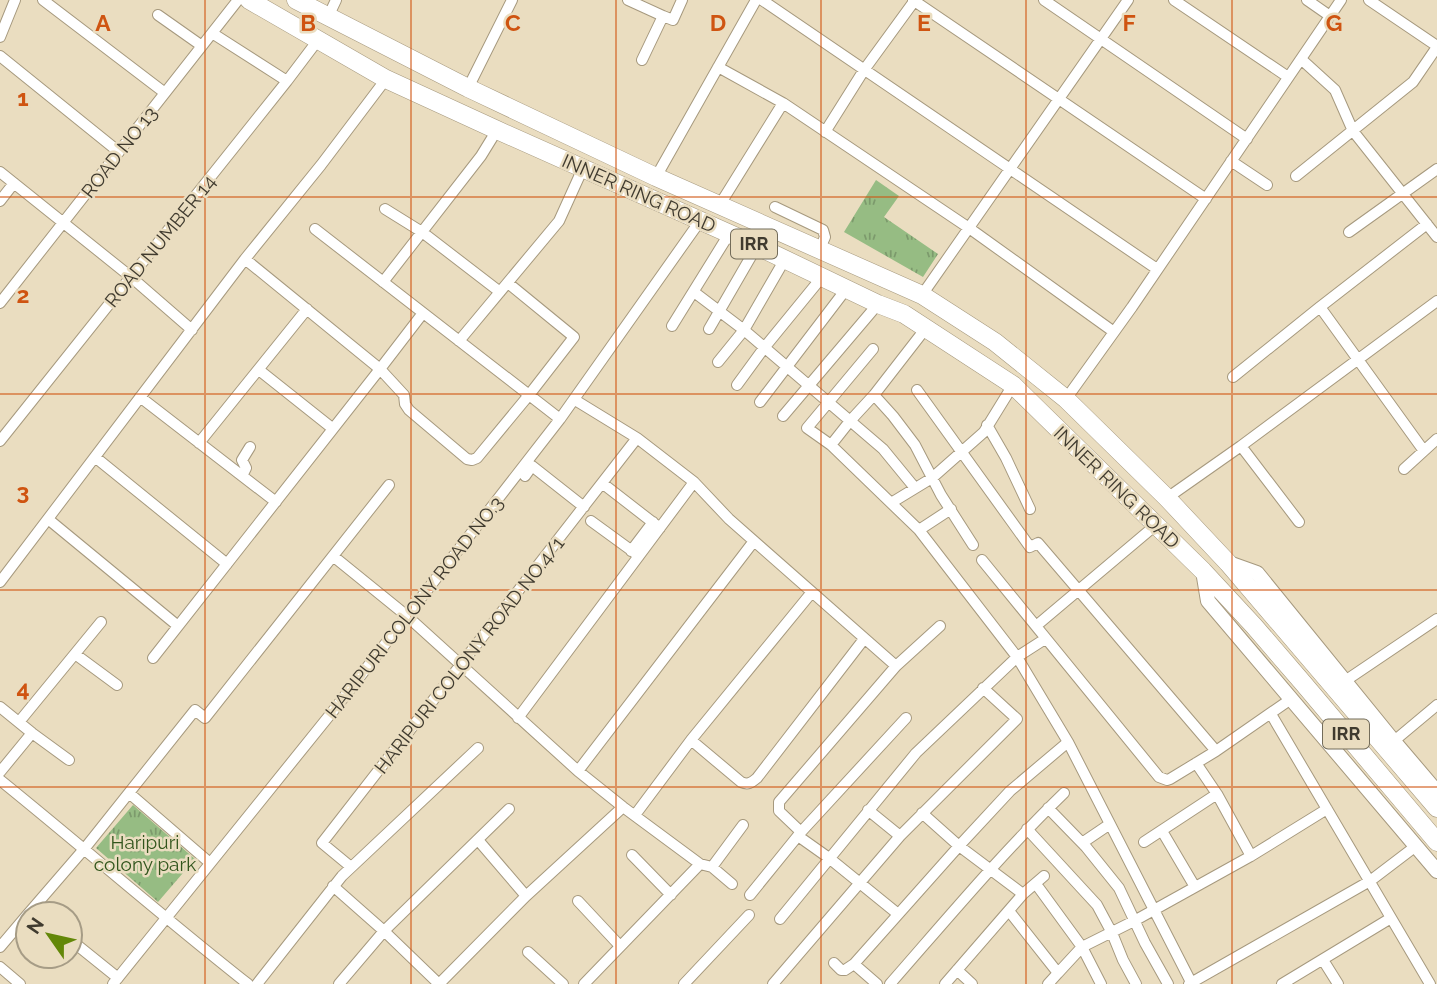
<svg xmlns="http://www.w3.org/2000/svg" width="1437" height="984" font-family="Raleway,sans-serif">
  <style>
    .grass { fill: url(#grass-tufts) }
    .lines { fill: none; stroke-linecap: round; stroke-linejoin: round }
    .minor-casing { stroke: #a6997e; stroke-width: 12 }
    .tertiary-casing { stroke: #a6997e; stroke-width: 16 }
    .trunk-casing { stroke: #a6997e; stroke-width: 19 }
    .minor { stroke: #fff; stroke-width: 10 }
    .tertiary { stroke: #fff; stroke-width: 14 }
    .trunk { stroke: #fff; stroke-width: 18 }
    .grid { fill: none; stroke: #cf5411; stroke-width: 2; stroke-opacity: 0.55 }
    .labels { text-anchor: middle; stroke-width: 5; stroke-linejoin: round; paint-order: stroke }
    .shield { fill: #eaddc0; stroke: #736c5a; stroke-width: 2 }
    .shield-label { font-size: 18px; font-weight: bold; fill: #403b2f }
    .street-label { font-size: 19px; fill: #403b2f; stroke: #eaddc0 }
    .park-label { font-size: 19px; fill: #31551c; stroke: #eaddc0 }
    .grid-label { font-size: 23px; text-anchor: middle; font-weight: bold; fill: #cf5411; stroke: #eaddc0; stroke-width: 5; stroke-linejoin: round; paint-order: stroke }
  </style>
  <defs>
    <pattern id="grass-tufts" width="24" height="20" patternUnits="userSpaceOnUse" patternTransform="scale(1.75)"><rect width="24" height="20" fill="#96bc83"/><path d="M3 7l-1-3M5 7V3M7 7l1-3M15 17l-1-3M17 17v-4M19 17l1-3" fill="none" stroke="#7c9a6c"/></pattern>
  </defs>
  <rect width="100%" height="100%" fill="#eaddc0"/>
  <path class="grass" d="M876 180 899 196 884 217 938 254 923 277 844 232Z
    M133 805 195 859 158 902 96 848Z"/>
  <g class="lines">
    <g class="minor-casing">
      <path id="minor" d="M43 0 165 93
        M628 0 663 16
        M762 0 1157 269
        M913 0 1206 199
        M1044 0 1247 139
        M1174 0 1288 77
        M1307 0 1330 16
        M1369 0 1437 46
        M158 15 202 46
        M328 17 336 0
        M212 33 287 81
        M0 37 15 0
        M0 56 119 152
        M1301 59 1335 90 1353 131 1437 237
        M642 60 663 16 673 20 682 0
        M718 67 783 103 719 206
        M468 88 512 0
        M783 103 969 228 1114 332
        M825 132 864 70 915 0
        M1231 161 1267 185
        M0 172 131 277 192 330
        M1296 176 1413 82 1437 47
        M656 177 756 0
        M0 201 14 183
        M775 207 823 230 825 237 819 251
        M385 209 422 232 500 292
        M315 229 560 419
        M1349 232 1437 169
        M383 282 481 156 497 130
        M694 292 744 330 883 449 915 488
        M922 295 1128 0
        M0 303 238 0
        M423 313 380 369 404 395 405 404 409 410 467 459 472 460 477 458 529 395 574 337 508 283
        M672 326 729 234
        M709 329 757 246
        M459 341 559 221 583 168
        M873 349 807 428 831 445 919 530 1017 657 1068 742 1192 984
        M718 362 744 330 785 259
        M259 370 332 428
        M1233 377 1320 307
        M737 385 764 348 822 277
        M917 390 1030 547 1038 543 1216 751
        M874 395 893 416 915 445 941 495 973 545
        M140 397 276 502
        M1066 399 1132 307 1341 0
        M575 400 637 438 694 482 729 519 896 666 940 626
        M760 402 847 288
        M783 416 878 304
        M987 425 1006 458 1030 509
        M0 441 287 81 318 40
        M199 443 307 309
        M831 445 850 421 874 395 926 328
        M1241 446 1299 522
        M1424 451 1320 307 1427 224
        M95 457 227 564
        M1404 469 1437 439
        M242 476 246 468 242 460 250 447
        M525 476 532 466 584 507
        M602 483 660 528
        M1167 498 1241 446 1437 301
        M891 503 932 478 984 432 1013 385
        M48 519 178 626
        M591 521 639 556
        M919 530 951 509
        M631 551 653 522
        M333 556 407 616 578 771 623 807 700 864
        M982 560 1159 777 1167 780 1170 779 1216 751 1291 699
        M0 582 245 259 321 165 386 79
        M1036 626 1157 524
        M75 654 117 685
        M153 658 380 369 245 259
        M1345 681 1437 619
        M0 707 32 733 69 760
        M1271 714 1430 984
        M518 718 694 482
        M19 722 101 622
        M691 740 741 782C748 785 751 783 757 778L864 639
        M1394 741 1437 705
        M1196 763 1217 794 1251 856
        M578 771 754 541
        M0 772 32 733
        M0 780C83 847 164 918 248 984
        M129 793 210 863
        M1048 808 1086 847 1119 888 1145 943 1168 984
        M868 810 900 836
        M922 813 959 846 1023 894
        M635 815 691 740 812 592
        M1027 829 1097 905 1112 933 1123 960 1136 984
        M1162 831 1195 887
        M801 832 779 811V802L896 666
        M798 836 829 858 898 914
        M478 840 526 896
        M1144 842 1217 794
        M1082 843 1110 824
        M632 855 671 895
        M351 867 322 843 637 438
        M712 867 732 884
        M1036 884 1082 947 1101 984
        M333 886 384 931 439 984
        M750 895 801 832 906 718
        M578 901 620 946
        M1009 911 1058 973 1048 984
        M28 914 85 848 195 710 205 718 389 485
        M780 919 916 753 1017 657 1045 639
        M77 945 118 978
        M0 947 28 914
        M528 952 563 984
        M1323 960 1338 984
        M834 963 841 970H845L854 964
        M0 967 20 984
        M957 970 972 984
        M1058 973 1082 947 1134 921 1251 856 1327 809
        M113 984 337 706 560 419 700 221
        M257 984 342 876 478 748
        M339 984 384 931 509 809
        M439 984 526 896 623 807
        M584 984 700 864 712 867 743 825
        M684 984 749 915
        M773 984 900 836 1017 719 983 688
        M877 984 854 964 959 846 1010 791 1068 742
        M890 984C947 919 1002 853 1064 793
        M945 984 1023 894 1044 876
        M1189 984 1370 881 1416 846
        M1282 984 1391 918"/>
    </g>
    <g class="tertiary-casing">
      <path id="tertiary" d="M1229 563 1257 573 1391 738 1437 792
        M1203 571 1208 601 1437 871"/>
    </g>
    <g class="trunk-casing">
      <path id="trunk" d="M249 0 386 79 497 130 757 246 878 304 904 314 1013 385 1203 571 1254 626 1303 683 1437 842
        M296 0 468 88 656 177 922 295 995 342 1066 399 1167 498 1228 563 1437 808"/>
    </g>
    <use href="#minor" class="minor"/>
    <use href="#tertiary" class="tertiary"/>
    <use href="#trunk" class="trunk"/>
  </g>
  <path class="grid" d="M205 0V984M411 0V984M616 0V984M821 0V984M1026 0V984M1232 0V984M0 197H1437M0 394H1437M0 590H1437M0 787H1437"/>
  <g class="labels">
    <g class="shield">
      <rect x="731" y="229.5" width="46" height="29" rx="5"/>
      <rect x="1323" y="719.5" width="46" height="29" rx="5"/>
    </g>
    <g class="shield-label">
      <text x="754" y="250">IRR</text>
      <text x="1346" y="740">IRR</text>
    </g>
    <g class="street-label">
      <text transform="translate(119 152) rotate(-52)" y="7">ROAD NO 13</text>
      <text transform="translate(639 193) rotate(24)" y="7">INNER RING ROAD</text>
      <text transform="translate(160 241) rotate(-51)" y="7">ROAD NUMBER 14</text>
      <text transform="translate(1117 487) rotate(44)" y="7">INNER RING ROAD</text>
      <text transform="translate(414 607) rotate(-52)" y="7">HARIPURI COLONY ROAD NO.3</text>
      <text transform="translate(469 655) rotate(-52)" y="7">HARIPURI COLONY ROAD NO.4/1</text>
    </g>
    <g class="park-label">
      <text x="145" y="849">Haripuri<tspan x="145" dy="22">colony park</tspan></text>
    </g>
  </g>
  <g class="grid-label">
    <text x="103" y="31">A</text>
    <text x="308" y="31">B</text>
    <text x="513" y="31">C</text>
    <text x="718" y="31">D</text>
    <text x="924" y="31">E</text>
    <text x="1129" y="31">F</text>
    <text x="1334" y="31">G</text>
    <text x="23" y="106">1</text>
    <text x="23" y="303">2</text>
    <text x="23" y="500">3</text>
    <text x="23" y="697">4</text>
  </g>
  <g transform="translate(49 935) rotate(304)"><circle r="33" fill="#eaddc0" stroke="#a69c86" stroke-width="2"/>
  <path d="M0-5L12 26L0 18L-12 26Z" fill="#638708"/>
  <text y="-10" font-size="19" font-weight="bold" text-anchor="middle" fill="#403b2f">N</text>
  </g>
</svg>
